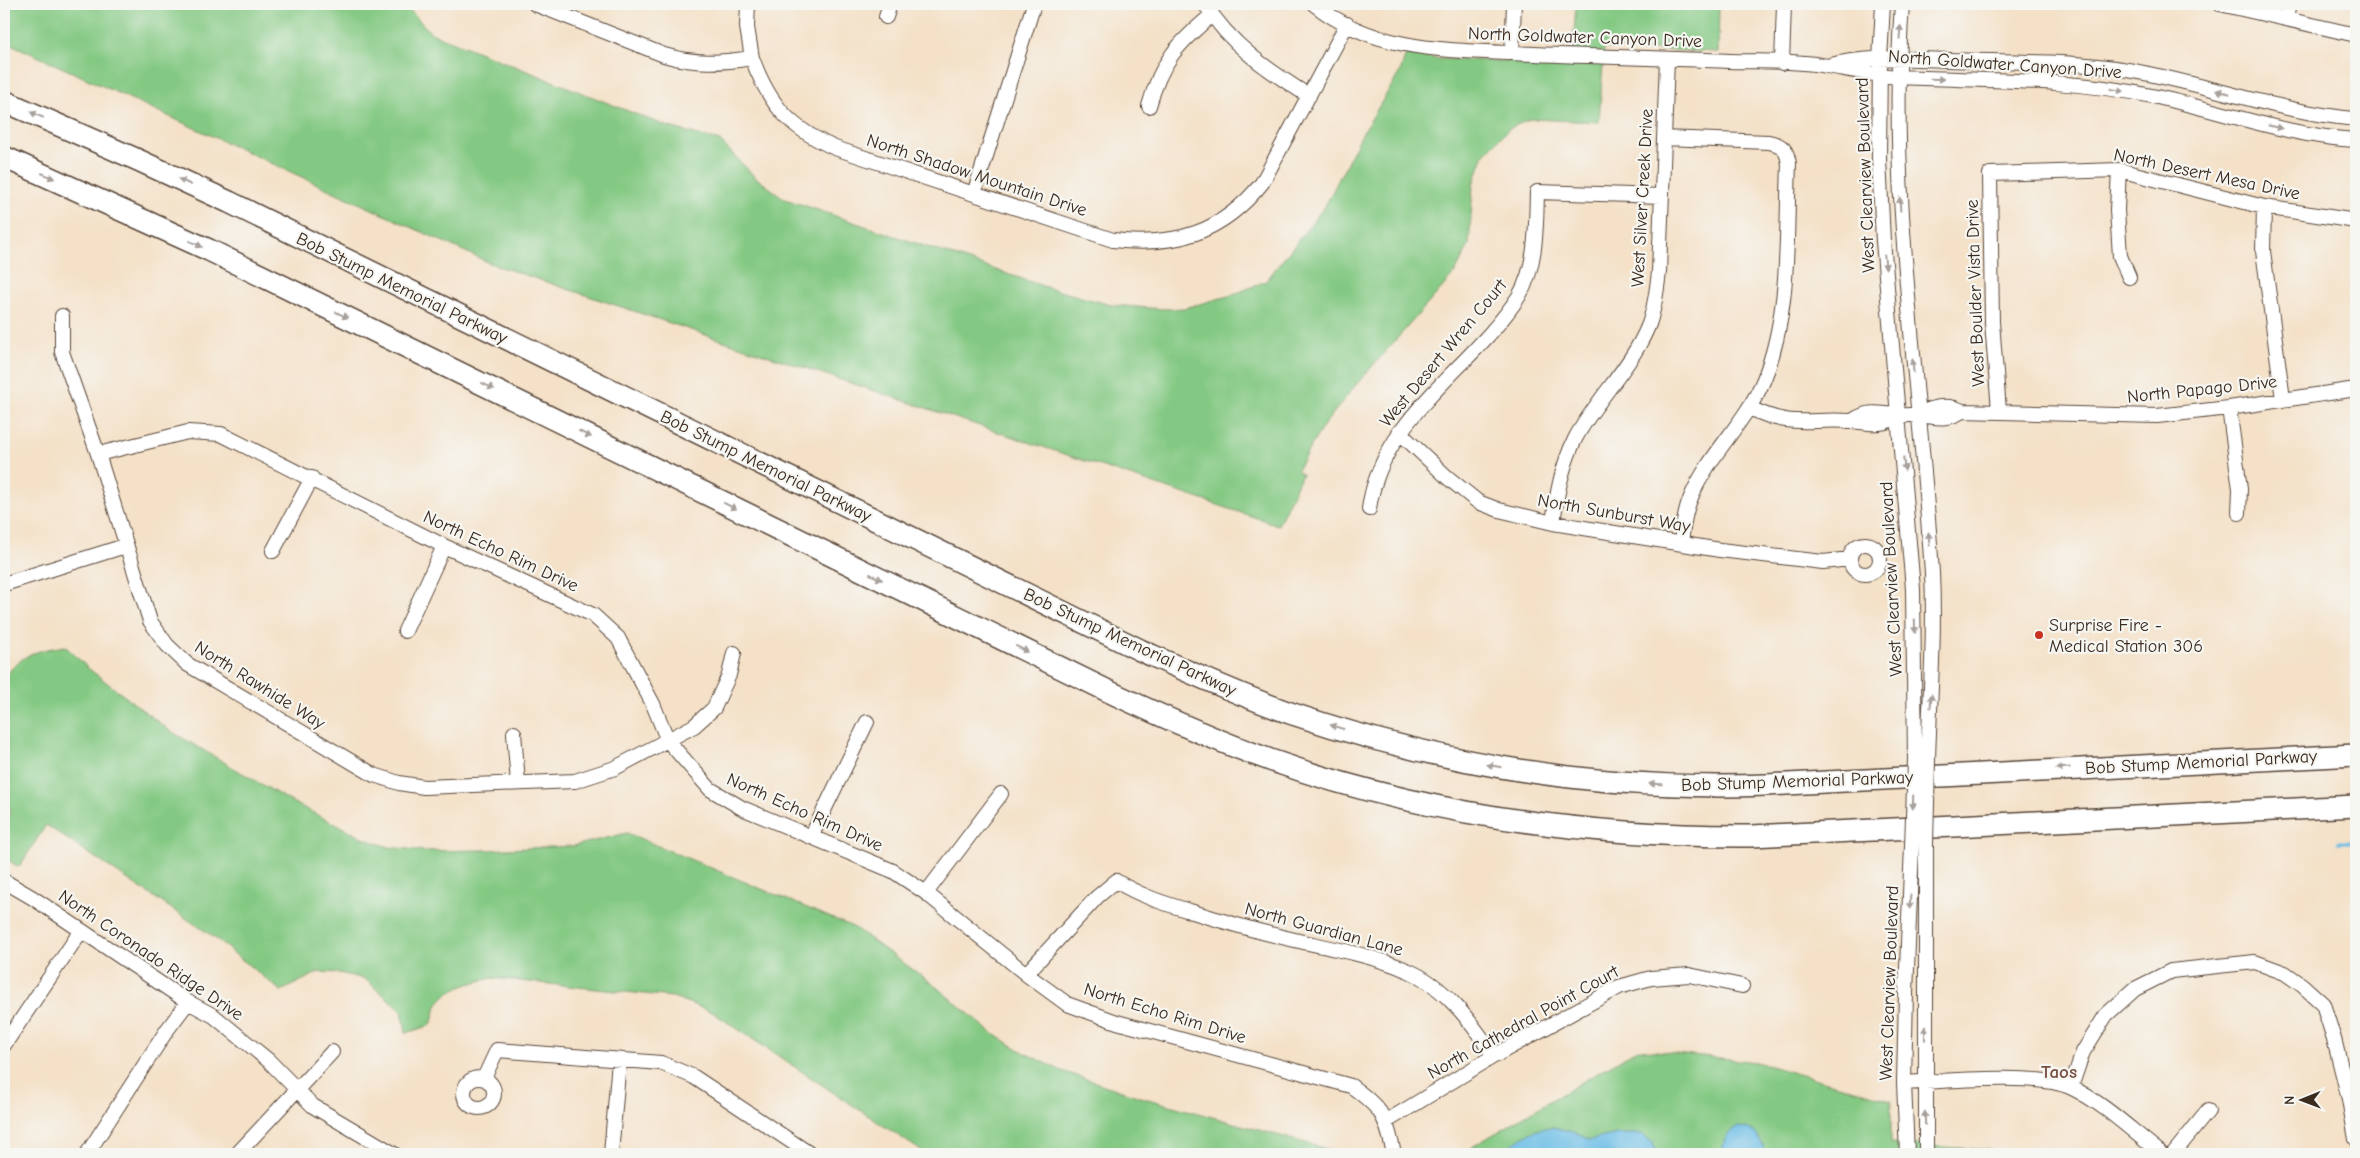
<svg xmlns="http://www.w3.org/2000/svg" width="2360" height="1158" font-family="'Comic Neue',sans-serif">
  <style>
    .green { fill: #84c983; stroke: #607a50 }
    .water { fill: #6abde6; stroke: #527482 }
    .lines { fill: none; stroke-linecap: round; stroke-linejoin: round }
    .stream { stroke: #6abde6; stroke-width: 3 }
    .minor-casing { stroke: #574538; stroke-width: 16 }
    .highway-casing { stroke: #574538; stroke-width: 24 }
    .minor { stroke: #fff; stroke-width: 14 }
    .highway { stroke: #fff; stroke-width: 21 }
    .minor-bridge-casing { stroke: #574538; stroke-width: 16; stroke-linecap: butt }
    .minor-bridge { stroke: #fff; stroke-width: 14 }
    .oneway { fill: #a79f9a }
    .poi-dot { fill: #c8321e; stroke: #f6f6f2; stroke-width: 2 }
    .labels { text-anchor: middle; stroke-width: 4.5; stroke-linejoin: round; paint-order: stroke }
    .street-label { font-size: 18px; fill: #3b2a1e; stroke: #f6f6f2 }
    .poi-label { font-size: 18px; fill: #3b2a1e; stroke: #f6f6f2; text-anchor: start }
    .neighbourhood-label { font-size: 19px; font-weight: bold; fill: #7a5045; stroke: #f6f6f2 }
  </style>
  <rect width="100%" height="100%" fill="#f6f6f2"/>
  <filter id="ink" filterUnits="userSpaceOnUse"><feTurbulence type="fractalNoise" baseFrequency=".02" numOctaves="2"/><feDisplacementMap in="SourceGraphic" scale="10" xChannelSelector="R" yChannelSelector="G"/><feConvolveMatrix kernelMatrix="1 2 1 2 8 2 1 2 1" color-interpolation-filters="sRGB"/></filter>
  <filter id="wash" filterUnits="userSpaceOnUse"><feTurbulence type="fractalNoise" baseFrequency=".0096" numOctaves="4" result="noise"/><feDisplacementMap in="SourceGraphic" scale="20" xChannelSelector="R" yChannelSelector="G"/><feGaussianBlur stdDeviation="1.12" result="paint"/><feColorMatrix in="noise" values="0 0 0 0 0 0 0 0 0 0 0 0 0 0 0 0 0 1.4 0 .05"/><feComposite in="paint" operator="in"/></filter>
  <g filter="url(#wash)">
    <rect width="100%" height="100%" fill="#f4e1c8"/>
    <path class="green" d="M4 4H404L431 33 666 126 720 141 755 177 785 199 1052 289 1111 305 1163 309 1185 308 1232 295 1266 281 1325 206 1362 134 1400 72 1406 54 1440 59 1572 63 1576 4H1719L1718 52 1604 48 1599 122 1530 119 1510 128 1484 154 1473 185 1469 245 1455 273 1355 386 1323 426 1297 470 1302 474 1278 525 492 264 4 41Z
      M65 646 89 669 169 730 290 801 363 838 389 847 425 851 484 850 573 846 627 833 853 927 929 981 992 1033 1025 1053 1062 1071 1137 1096 1345 1154H926L712 1012 673 997 492 978C475 982 445 988 437 1006 434 1012 433 1019 431 1025L406 1033 402 1011 365 979 339 973 319 972 281 991 211 935 46 825 19 867 4 858V825L11 809 4 806V678C23 653 35 651 65 646Z
      M1638 1049 1756 1062 1891 1100V1143C1942 1148 1993 1149 2044 1154H1460Z"/>
    <path class="water" d="M1553 1127 1573 1132 1590 1140 1617 1134H1642L1653 1143 1657 1154H1502C1515 1140 1533 1128 1553 1127Z
      M1738 1127C1755 1127 1762 1139 1765 1154H1722C1723 1141 1726 1133 1738 1127Z"/>
    <g class="lines">
      <path class="stream" d="M2338 842H2356"/>
    </g>
  </g>
  <g filter="url(#ink)">
    <g class="lines">
      <g class="minor-casing">
        <path id="minor" d="M535 4 664 55C694 64 721 63 752 58 769 104 789 128 835 148L1113 240C1176 247 1222 233 1262 183L1347 24
          M748 4 747 27 752 58
          M1205 4C1230 45 1269 71 1309 96
          M1314 4C1377 55 1459 50 1535 54 1600 57 1664 58 1729 61 1761 62 1795 60 1827 66 1850 70 1874 75 1898 77 1982 81 2069 78 2152 96 2220 110 2286 136 2356 140
          M1883 4 1880 60 1879 159 1883 241 1913 589 1915 760
          M1902 4C1888 195 1920 383 1932 573 1935 635 1930 697 1928 759
          M2220 4 2356 35
          M886 17 890 4
          M2286 19 2289 4
          M1512 53 1514 4
          M1782 63 1784 4
          M1827 66C1865 55 1909 59 1948 60 2015 62 2083 60 2149 74 2218 88 2285 113 2356 119
          M1149 106C1161 62 1177 44 1212 15
          M1664 138 1769 142C1783 145 1787 150 1789 164 1786 235 1791 312 1764 379 1747 421 1710 453 1692 495 1685 510 1683 527 1681 543
          M2119 170 2117 210 2120 256 2129 277
          M974 194 1034 4
          M2264 207 2263 251 2283 399
          M62 316V352L98 454 150 621 167 645 187 664 374 775 399 783 424 787 575 781 615 768 694 726 714 708 729 675 734 653
          M1750 408C1792 429 1808 418 1851 421 1871 423 1880 427 1899 416
          M2229 408 2240 489 2239 513
          M1999 411 1992 322 1990 174 2119 170 2264 207 2356 221
          M1917 415C1932 407 1947 403 1962 411L2157 416 2229 408 2356 389
          M1852 421C1872 408 1880 415 1901 415 1906 416 1912 414 1917 415 1934 416 1946 422 1962 411
          M1399 432 1447 477 1478 502 1499 510 1553 523 1720 550 1823 562 1850 559
          M98 454 188 432 221 434 444 546 593 615 618 638 653 704 668 741 710 789 742 808 893 871 926 893 1026 974 1067 1004 1117 1022 1351 1086C1383 1109 1386 1117 1394 1154
          M1369 509C1381 417 1472 369 1519 296 1537 266 1536 225 1537 192L1662 196
          M1553 523C1557 493 1562 466 1575 439 1596 399 1632 367 1649 324 1655 307 1657 289 1659 272L1667 59
          M1850 559a15 15 0 1 1 30 0a15 15 0 1 1-30 0Z
          M273 551 312 478
          M4 584 125 546
          M405 631 444 546
          M514 733 518 783
          M811 837 867 722
          M1926 844V1154
          M4 881 33 898 188 1002 214 1016 269 1061 313 1106 394 1154
          M926 893 1001 794
          M1026 974 1097 897 1116 881C1140 896 1166 904 1193 912 1228 923 1263 933 1299 941 1335 949 1375 956 1409 971 1446 987 1472 1023 1494 1056
          M4 1045 81 931
          M484 1078 497 1050 661 1063 694 1077 810 1154
          M464 1093a15 15 0 1 1 30 0a15 15 0 1 1-30 0Z
          M1904 1083C1944 1081 2039 1072 2072 1088 2105 1104 2133 1132 2162 1154
          M2071 1087 2083 1052 2106 1015 2135 989 2171 971 2255 962 2285 973 2302 985 2323 1004 2334 1039 2349 1099 2356 1139
          M1387 1121 1494 1056 1619 987 1651 978 1689 975 1742 986
          M87 1154 167 1030 188 1002
          M237 1154 332 1052
          M611 1154 619 1061
          M1907 1154 1904 1083 1906 993 1912 845
          M2173 1154 2208 1111"/>
      </g>
      <g class="highway-casing">
        <path id="highway" d="M4 101 138 160 229 202 1140 650C1189 672 1239 695 1290 713 1443 765 1605 791 1766 785L2356 755
          M4 157 209 250 1110 692C1163 717 1217 741 1273 761 1427 815 1589 837 1752 836L2356 806"/>
      </g>
      <use href="#minor" class="minor"/>
      <use href="#highway" class="highway"/>
      <g class="minor-bridge-casing">
        <path id="minor-bridge" d="M1926 844 1928 759
          M1912 845 1915 760"/>
      </g>
      <use href="#minor-bridge" class="minor-bridge"/>
    </g>
    <defs><path id="oneway-solid" d="M-6-.8H1V-3.2L6.5 0L1 3.2V.8H-6Z" transform="scale(1.25)"/></defs>
    <g class="oneway">
      <use href="#oneway-solid" transform="translate(1900 32) rotate(-86)"/>
      <use href="#oneway-solid" transform="translate(1937 79) rotate(2)"/>
      <use href="#oneway-solid" transform="translate(2117 90) rotate(9)"/>
      <use href="#oneway-solid" transform="translate(2223 92) rotate(-166)"/>
      <use href="#oneway-solid" transform="translate(37 115) rotate(-157)"/>
      <use href="#oneway-solid" transform="translate(2275 127) rotate(13)"/>
      <use href="#oneway-solid" transform="translate(48 176) rotate(24)"/>
      <use href="#oneway-solid" transform="translate(185 182) rotate(-155)"/>
      <use href="#oneway-solid" transform="translate(1900 204) rotate(-93)"/>
      <use href="#oneway-solid" transform="translate(196 244) rotate(25)"/>
      <use href="#oneway-solid" transform="translate(1885 262) rotate(84)"/>
      <use href="#oneway-solid" transform="translate(342 315) rotate(26)"/>
      <use href="#oneway-solid" transform="translate(1913 366) rotate(-95)"/>
      <use href="#oneway-solid" transform="translate(488 386) rotate(26)"/>
      <use href="#oneway-solid" transform="translate(585 434) rotate(26)"/>
      <use href="#oneway-solid" transform="translate(1904 464) rotate(84)"/>
      <use href="#oneway-solid" transform="translate(730 506) rotate(26)"/>
      <use href="#oneway-solid" transform="translate(1929 539) rotate(-94)"/>
      <use href="#oneway-solid" transform="translate(876 577) rotate(26)"/>
      <use href="#oneway-solid" transform="translate(1915 626) rotate(88)"/>
      <use href="#oneway-solid" transform="translate(1022 649) rotate(26)"/>
      <use href="#oneway-solid" transform="translate(1931 701) rotate(-86)"/>
      <use href="#oneway-solid" transform="translate(1337 727) rotate(-162)"/>
      <use href="#oneway-solid" transform="translate(1494 766) rotate(-170)"/>
      <use href="#oneway-solid" transform="translate(2063 768) rotate(177)"/>
      <use href="#oneway-solid" transform="translate(1656 784) rotate(-178)"/>
      <use href="#oneway-solid" transform="translate(1913 802) rotate(92)"/>
      <use href="#oneway-solid" transform="translate(1910 902) rotate(93)"/>
      <use href="#oneway-solid" transform="translate(1925 1033) rotate(-90)"/>
      <use href="#oneway-solid" transform="translate(1925 1118) rotate(-91)"/>
    </g>
  </g>
  <circle class="poi-dot" cx="2039" cy="635" r="5"/>
  <g class="labels">
    <g class="street-label">
      <text transform="translate(1585 37) rotate(2)" y="6">North Goldwater Canyon Drive</text>
      <text transform="translate(2005 64) rotate(4)" y="6">North Goldwater Canyon Drive</text>
      <text transform="translate(2207 174) rotate(12)" y="6">North Desert Mesa Drive</text>
      <text transform="translate(977 175) rotate(18)" y="6">North Shadow Mountain Drive</text>
      <text transform="translate(1865 175) rotate(-92)" y="6">West Clearview Boulevard</text>
      <text transform="translate(1642 198) rotate(-87)" y="6">West Silver Creek Drive</text>
      <text transform="translate(402 288) rotate(26)" y="6">Bob Stump Memorial Parkway</text>
      <text transform="translate(1975 293) rotate(-92)" y="6">West Boulder Vista Drive</text>
      <text transform="translate(1443 353) rotate(-50)" y="6">West Desert Wren Court</text>
      <text transform="translate(2202 389) rotate(-6)" y="6">North Papago Drive</text>
      <text transform="translate(766 466) rotate(26)" y="6">Bob Stump Memorial Parkway</text>
      <text transform="translate(1614 513) rotate(10)" y="6">North Sunburst Way</text>
      <text transform="translate(501 551) rotate(25)" y="6">North Echo Rim Drive</text>
      <text transform="translate(1891 579) rotate(-93)" y="6">West Clearview Boulevard</text>
      <text transform="translate(1130 642) rotate(25)" y="6">Bob Stump Memorial Parkway</text>
      <text transform="translate(260 685) rotate(32)" y="6">North Rawhide Way</text>
      <text transform="translate(2201 762) rotate(-3)" y="6">Bob Stump Memorial Parkway</text>
      <text transform="translate(1797 781) rotate(-2)" y="6">Bob Stump Memorial Parkway</text>
      <text transform="translate(805 812) rotate(24)" y="6">North Echo Rim Drive</text>
      <text transform="translate(1324 929) rotate(15)" y="6">North Guardian Lane</text>
      <text transform="translate(151 955) rotate(34)" y="6">North Coronado Ridge Drive</text>
      <text transform="translate(1889 983) rotate(-88)" y="6">West Clearview Boulevard</text>
      <text transform="translate(1165 1013) rotate(17)" y="6">North Echo Rim Drive</text>
      <text transform="translate(1523 1022) rotate(-29)" y="6">North Cathedral Point Court</text>
    </g>
    <g class="poi-label">
      <text x="2049" y="631">Surprise Fire -<tspan x="2049" dy="21">Medical Station 306</tspan></text>
    </g>
    <g class="neighbourhood-label">
      <text x="2059" y="1078">Taos</text>
    </g>
  </g>
  <rect width="2360" height="1158" fill="none" stroke="#f6f6f2" stroke-width="20"/>
  <g transform="translate(2302 1100) rotate(269)" stroke="#f6f6f2" stroke-width="4" paint-order="stroke">
  <path d="M0-4L9 19L0 12L-9 19Z" fill="#3b2a1e"/>
  <text y="-8" font-size="14" font-weight="bold" text-anchor="middle" fill="#3b2a1e">N</text>
  </g>
</svg>
